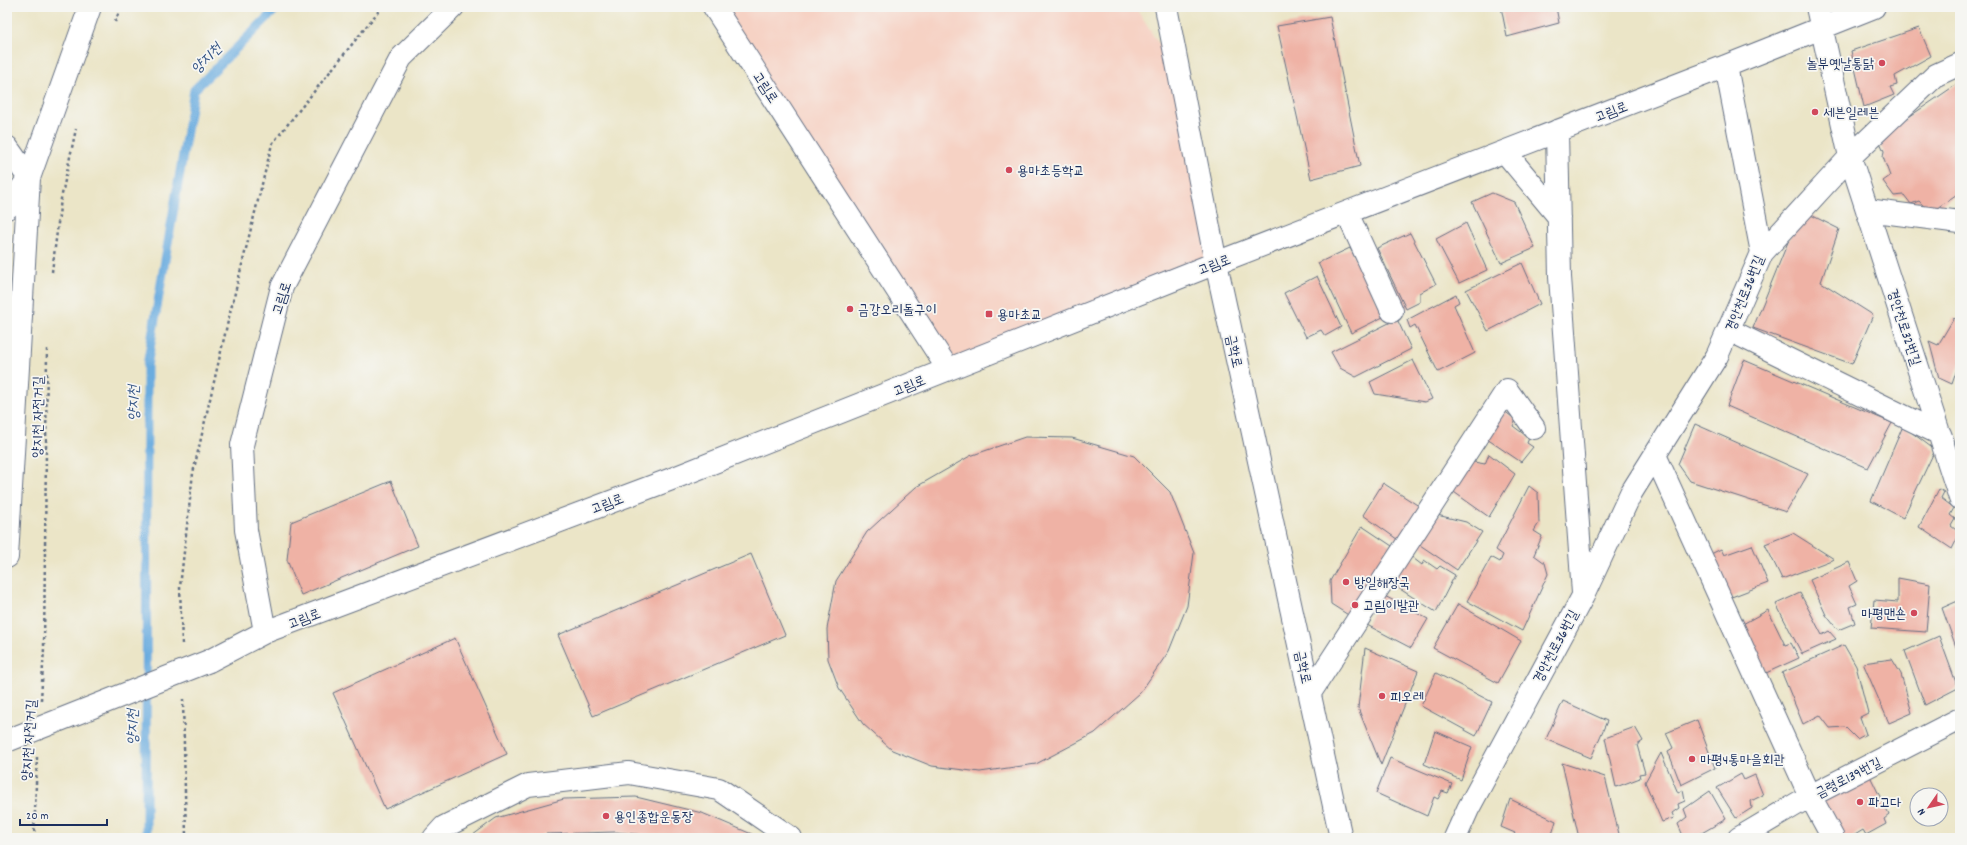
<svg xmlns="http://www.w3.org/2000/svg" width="1967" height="845" font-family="Dekko,'Poor Story',sans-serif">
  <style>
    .built { fill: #f6d2c4 }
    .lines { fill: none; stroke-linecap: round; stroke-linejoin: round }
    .stream { stroke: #6bacdf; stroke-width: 9 }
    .building { fill: #efb2a5 }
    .minor-casing { stroke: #646f83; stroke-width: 24 }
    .path { stroke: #646f83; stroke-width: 2.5; stroke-dasharray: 3 3; stroke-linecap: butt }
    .minor { stroke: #fff; stroke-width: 22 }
    .minor-bridge-casing { stroke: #646f83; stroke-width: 24; stroke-linecap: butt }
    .minor-bridge { stroke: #fff; stroke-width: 22 }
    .poi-dot { fill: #d1495b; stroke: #f6f6f2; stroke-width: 1.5 }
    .labels { text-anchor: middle; stroke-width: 3.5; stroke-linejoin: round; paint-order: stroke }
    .poi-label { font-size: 14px; fill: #1b2f5e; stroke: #f6f6f2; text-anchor: start }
    .street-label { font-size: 14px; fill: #1b2f5e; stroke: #f6f6f2 }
    .water-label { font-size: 15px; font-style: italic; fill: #335485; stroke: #f6f6f2 }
  </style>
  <rect width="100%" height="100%" fill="#f6f6f2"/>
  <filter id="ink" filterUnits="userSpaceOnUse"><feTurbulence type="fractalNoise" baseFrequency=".025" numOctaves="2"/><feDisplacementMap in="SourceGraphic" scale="8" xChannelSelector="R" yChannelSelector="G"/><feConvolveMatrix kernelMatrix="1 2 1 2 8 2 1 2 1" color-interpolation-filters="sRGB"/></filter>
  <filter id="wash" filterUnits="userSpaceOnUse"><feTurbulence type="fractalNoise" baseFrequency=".012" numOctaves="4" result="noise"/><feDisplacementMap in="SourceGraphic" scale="16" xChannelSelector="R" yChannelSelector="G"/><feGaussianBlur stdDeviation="0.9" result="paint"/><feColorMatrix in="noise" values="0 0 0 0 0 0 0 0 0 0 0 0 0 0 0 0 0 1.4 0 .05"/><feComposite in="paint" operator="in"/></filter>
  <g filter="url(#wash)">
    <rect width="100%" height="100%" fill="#ebe5c7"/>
    <path class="built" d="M714 7H1135L1180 77 1216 263 948 369Z"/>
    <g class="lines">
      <path class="stream" d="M146 838 147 366 194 90 278 7"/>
    </g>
    <g id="blocks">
      <path class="building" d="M1501 7H1556L1559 23 1507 37Z
        M1330 17 1360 166 1311 179 1277 26Z
        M1919 28 1931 56 1895 76 1897 85 1890 87 1894 95 1864 107 1851 51Z
        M1960 82V192L1930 213 1919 201 1911 204 1904 195 1894 196 1883 181 1890 176 1883 157 1884 151 1878 138Z
        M1492 193 1514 202 1535 248 1501 263 1472 202Z
        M1801 210 1839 229 1821 282 1873 315 1852 364 1753 328Z
        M1466 223 1487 270 1459 283 1436 239Z
        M1410 233 1436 284 1420 293V302L1406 309 1377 248Z
        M1350 248 1385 316 1351 333 1318 263Z
        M1522 263 1540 304 1488 331 1466 290Z
        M1317 276 1341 327 1325 336 1321 330 1306 337 1284 293Z
        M1456 294 1459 302 1454 305 1475 353 1438 372 1415 325 1410 328 1407 320Z
        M1954 318 1960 323V361L1952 384 1939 378 1929 341 1938 345Z
        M1397 319 1411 349 1356 377 1340 368 1331 352Z
        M1413 360 1432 399 1425 402 1375 394 1370 382Z
        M1744 360 1892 423 1868 468 1727 406Z
        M1503 410 1516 420 1513 426 1529 438 1527 443 1533 447 1521 462 1484 437Z
        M1695 424 1808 474 1786 512 1690 481 1678 464Z
        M1903 426 1935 450 1903 518 1871 501Z
        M1025 437 1072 438 1134 456 1170 492 1194 553 1187 606 1169 651 1140 693 1095 733 1036 764 980 772 932 766 892 750 863 724 839 688 828 659 827 629 836 581 867 532 916 487 970 456Z
        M1489 454 1515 474 1489 517 1451 490 1468 461 1485 464Z
        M391 481 418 546 301 595 287 560 291 522Z
        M1383 483 1425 510 1401 542 1363 515Z
        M1529 486 1538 493 1539 523 1534 531 1542 536 1534 555 1545 563 1548 574 1522 631 1467 601 1491 557 1500 562 1503 555 1496 550Z
        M1939 489 1944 492 1941 498 1954 508 1950 515 1955 519 1951 526 1960 533 1952 549 1919 527Z
        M1437 515 1466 522 1482 532 1457 570 1417 543Z
        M1362 526 1392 546 1353 618 1331 604 1330 581Z
        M1793 533 1834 559 1782 579 1765 544Z
        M1752 545 1768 583 1729 598 1711 554 1721 549 1724 555Z
        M751 554 785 635 593 716 558 635Z
        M1409 555 1422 565 1424 560 1437 569 1440 566 1455 575 1436 612 1392 584Z
        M1849 562 1857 581 1849 586 1857 604 1850 607 1855 623 1838 630 1826 615 1810 580Z
        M1898 578 1930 584 1926 632 1871 628 1874 600 1898 602Z
        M1800 593 1822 635 1829 631 1836 639 1802 654 1776 604Z
        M1381 594 1428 619 1411 648 1367 625Z
        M1960 600V658L1942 608Z
        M1458 604 1521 641 1498 683 1433 648Z
        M1768 610 1785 645 1791 643 1799 658 1766 673 1741 625Z
        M1939 636 1958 688 1925 705 1905 651Z
        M455 638 507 754 385 809 333 693Z
        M1844 645 1856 666 1868 713 1860 717 1866 734 1857 739 1845 727 1830 728 1820 715 1803 724 1782 673Z
        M1365 648 1418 671 1381 765 1358 708Z
        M1892 659 1901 674 1912 713 1889 723 1863 663Z
        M1436 673 1492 702 1476 736 1421 706Z
        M1563 701 1607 721 1591 758 1546 739Z
        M1697 720 1715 768 1681 785 1668 751 1673 748 1666 733Z
        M1635 727 1643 741 1637 745 1645 773 1639 774 1640 778 1616 787 1605 738Z
        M1435 731 1472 747 1461 780 1424 764Z
        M1661 753 1678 793 1683 790 1685 801 1678 804 1679 808 1672 813 1674 818 1662 822 1645 782Z
        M1390 758 1452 784 1448 793 1442 791 1438 799 1434 797 1427 816 1376 793Z
        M1562 763 1605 777 1620 838H1579Z
        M1741 774 1744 780 1755 775 1763 795 1751 801 1752 808 1736 818 1717 788Z
        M1869 774 1889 815 1884 819 1886 824 1866 835 1863 830 1850 838H1842L1810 796Z
        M1710 791 1726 819 1693 838H1684L1678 824 1687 817 1684 809Z
        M636 797 702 813 761 838H675L615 832 546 834 538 838H469L496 818 564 799Z
        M1510 799 1556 821 1551 838H1512L1515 833 1501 827Z"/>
    </g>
  </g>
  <g filter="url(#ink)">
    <use href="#blocks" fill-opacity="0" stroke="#646f83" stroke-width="1"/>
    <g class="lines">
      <g class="minor-casing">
        <path id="minor" d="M714 7 948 369
          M1166 7 1216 263 1341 838
          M1817 7 1850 157 1960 498
          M1557 131 1560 277 1583 593
          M7 147 29 178 7 208
          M1505 152 1559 217
          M1867 210 1960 222
          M1347 213 1392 311
          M1762 253 1850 157 1936 75 1960 64
          M1729 330 1940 434 1943 442
          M1655 455 1810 796 1833 838
          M7 557 29 178 90 7
          M265 632 246 530 242 445 282 287 401 58 453 7
          M209 661 265 632 669 480 1216 263 1726 66 1874 7
          M1310 693 1507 390 1534 428
          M434 838 444 827 528 785 629 773 719 789 791 838
          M1455 838 1468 809 1583 596 1631 493 1717 356 1762 253 1726 66
          M1739 838 1810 796 1960 719"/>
      </g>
      <path class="path" d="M115 22 121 7
        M52 272 61 199 76 129
        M182 644 180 587 193 473 228 321 272 144 382 7
        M183 699 186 838
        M41 700 44 648 47 349
        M34 838 37 757"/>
      <use href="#minor" class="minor"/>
      <g class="minor-bridge-casing">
        <path id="minor-bridge" d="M9 740 209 661"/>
      </g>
      <use href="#minor-bridge" class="minor-bridge"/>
    </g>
  </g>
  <g class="poi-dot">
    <circle cx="1882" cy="63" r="4"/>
    <circle cx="1815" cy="112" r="4"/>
    <circle cx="1009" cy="170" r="4"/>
    <circle cx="850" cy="309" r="4"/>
    <rect x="985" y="310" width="8" height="8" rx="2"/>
    <circle cx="1346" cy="582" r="4"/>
    <circle cx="1355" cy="605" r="4"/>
    <circle cx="1914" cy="613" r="4"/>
    <circle cx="1382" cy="696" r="4"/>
    <circle cx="1692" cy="759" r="4"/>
    <circle cx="1860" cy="802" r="4"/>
    <circle cx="606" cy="816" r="4"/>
  </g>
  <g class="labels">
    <g class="poi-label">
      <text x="1874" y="68" text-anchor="end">놀부옛날통닭</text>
      <text x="1823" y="117">세븐일레븐</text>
      <text x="1017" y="175">용마초등학교</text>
      <text x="858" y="314">금강오리돌구이</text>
      <text x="997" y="319">용마초교</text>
      <text x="1354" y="587">방일해장국</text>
      <text x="1363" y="610">고림이발관</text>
      <text x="1906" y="618" text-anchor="end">마평맨숀</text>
      <text x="1390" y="701">피오레</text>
      <text x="1700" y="764">마평4통마을회관</text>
      <text x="1868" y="807">파고다</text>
      <text x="614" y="821">용인종합운동장</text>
    </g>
    <g class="street-label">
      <text transform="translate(766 87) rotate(57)" y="5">고림로</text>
      <text transform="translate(1611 111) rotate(-21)" y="5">고림로</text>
      <text transform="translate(1214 264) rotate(-21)" y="5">고림로</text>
      <text transform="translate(1744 293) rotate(-68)" y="5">경안천로36번길</text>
      <text transform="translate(281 298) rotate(-72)" y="5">고림로</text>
      <text transform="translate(1905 327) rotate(72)" y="5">경안천로32번길</text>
      <text transform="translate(1235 351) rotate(78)" y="5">금학로</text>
      <text transform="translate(909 385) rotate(-22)" y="5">고림로</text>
      <text transform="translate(37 417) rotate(-89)" y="5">양지천 자전거길</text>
      <text transform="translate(607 503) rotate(-21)" y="5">고림로</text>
      <text transform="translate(304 618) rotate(-21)" y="5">고림로</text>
      <text transform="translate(1555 646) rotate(-62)" y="5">경안천로36번길</text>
      <text transform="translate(1304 667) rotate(78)" y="5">금학로</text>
      <text transform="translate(28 740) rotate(-86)" y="5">양지천 자전거길</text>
      <text transform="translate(1848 777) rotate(-27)" y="5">금령로139번길</text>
    </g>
    <g class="water-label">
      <text transform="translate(206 58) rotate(-45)" y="5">양지천</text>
      <text transform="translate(133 403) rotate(-90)" y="5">양지천</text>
      <text transform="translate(132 727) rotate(-90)" y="5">양지천</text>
    </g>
  </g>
  <rect width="1967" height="845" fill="none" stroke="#f6f6f2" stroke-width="24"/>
  <g transform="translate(1929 807) rotate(236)"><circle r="19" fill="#f6f6f2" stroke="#9ea6b7"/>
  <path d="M0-3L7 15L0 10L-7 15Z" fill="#d1495b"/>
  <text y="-6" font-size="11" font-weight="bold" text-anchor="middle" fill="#1b2f5e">N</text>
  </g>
  <path d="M20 819v6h87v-6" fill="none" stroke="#1b2f5e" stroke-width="2"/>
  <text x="26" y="819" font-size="12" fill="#1b2f5e" stroke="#f6f6f2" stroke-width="3" paint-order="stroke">20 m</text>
</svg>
